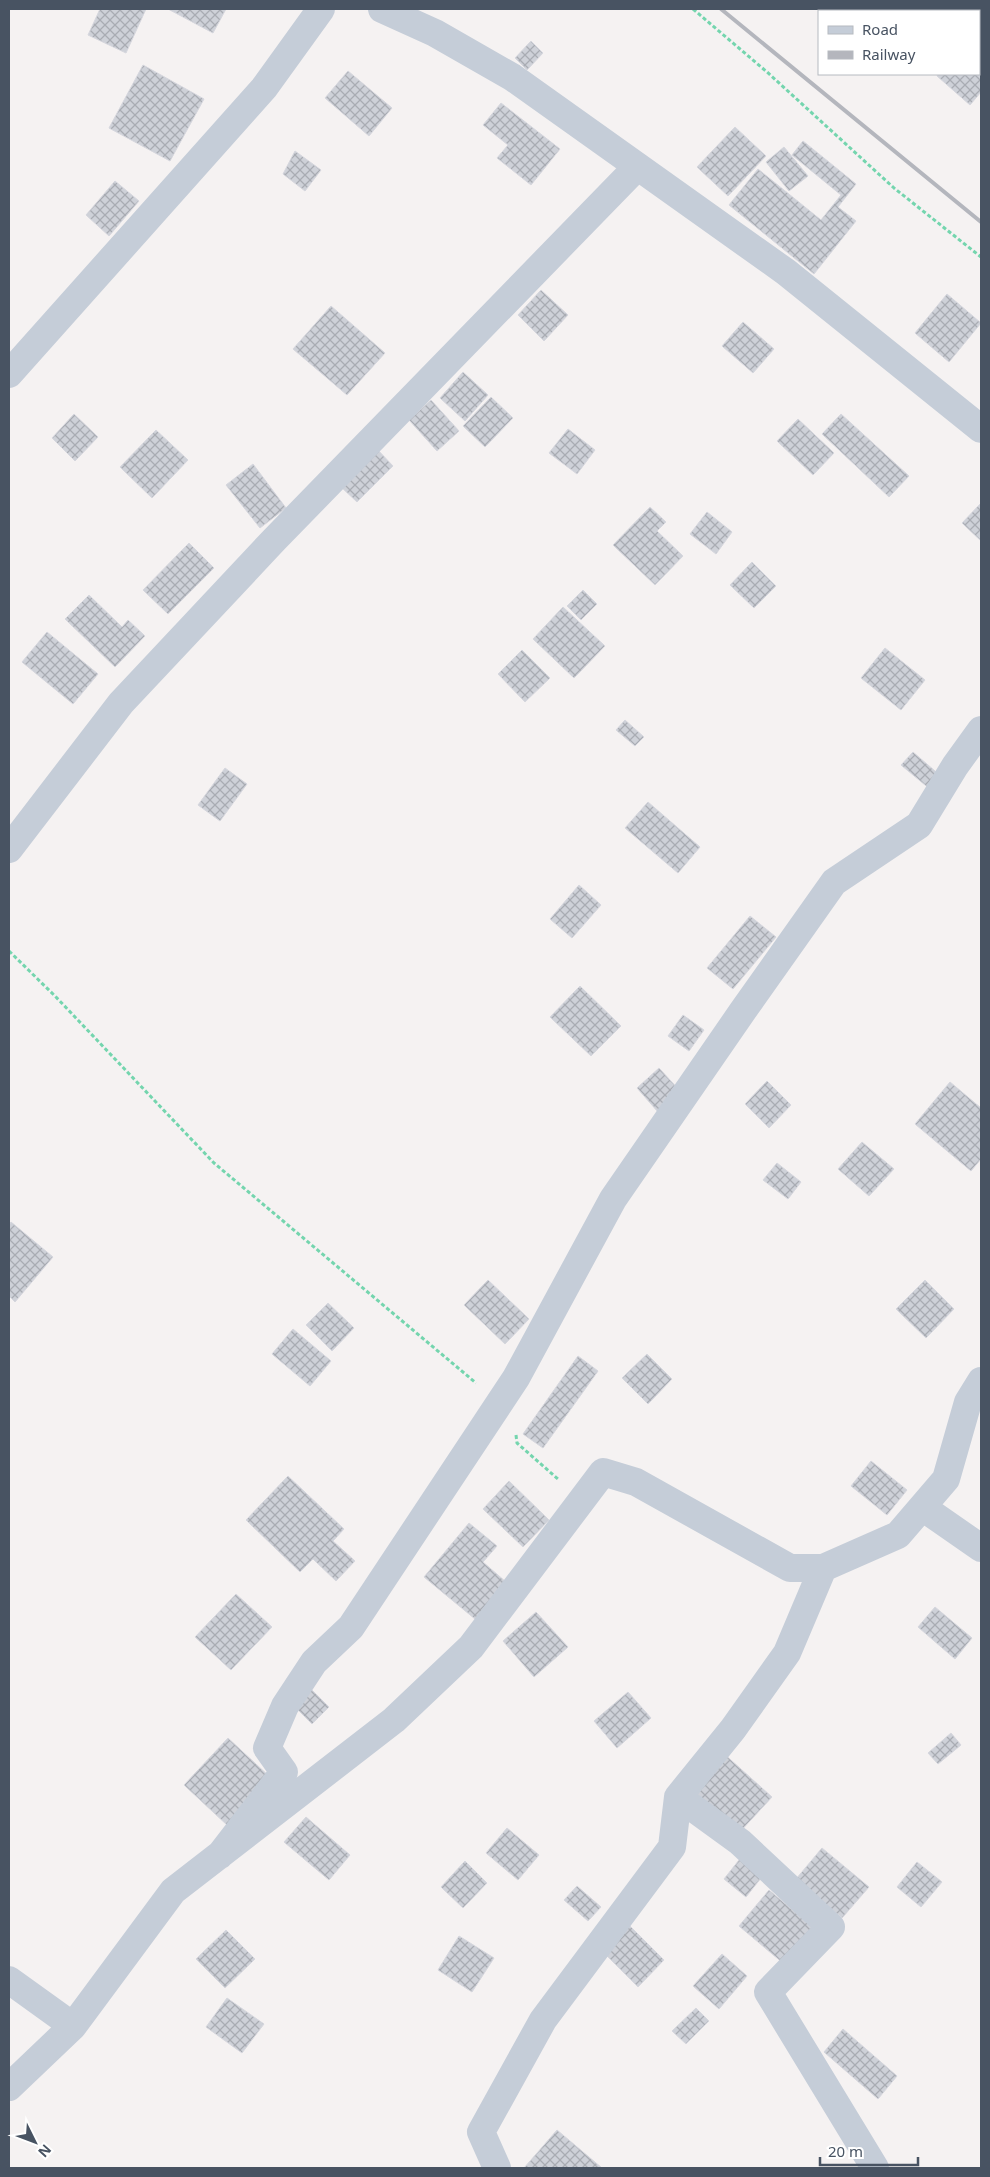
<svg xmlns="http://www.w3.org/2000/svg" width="990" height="2177" font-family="'Noto Sans',sans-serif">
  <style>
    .building { fill: url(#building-cross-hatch); stroke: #d6d7de }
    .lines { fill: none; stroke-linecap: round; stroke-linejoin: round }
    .path { stroke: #74d5ae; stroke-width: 3; stroke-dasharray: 4 2.5; stroke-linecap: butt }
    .minor { stroke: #c5cdd8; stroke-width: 28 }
    .rail { stroke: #b4b6bd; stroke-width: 4 }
  </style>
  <defs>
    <pattern id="building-cross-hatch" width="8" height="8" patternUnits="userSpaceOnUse" patternTransform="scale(1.25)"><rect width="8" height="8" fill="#ced1d8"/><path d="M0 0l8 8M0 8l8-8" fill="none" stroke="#a9acb3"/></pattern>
  </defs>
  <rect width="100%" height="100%" fill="#f5f2f2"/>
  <path class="building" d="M100 9H146L126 53 88 35Z
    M168 9H226L213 33Z
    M531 41 543 53 527 70 515 58Z
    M979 54 981 56V92L970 105 937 76 938 74H979Z
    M143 65 204 99 170 161 109 128Z
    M348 71 392 108 369 136 325 98Z
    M501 103 560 149 531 185 497 158 508 145 483 125Z
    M735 127 766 156 728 196 697 167Z
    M803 141 856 184 838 207 856 221 814 274 729 205 758 169 821 220 841 195 792 155Z
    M784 147 808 176 789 191 766 162Z
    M295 151 321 170 305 191 283 174Z
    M115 181 139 201 109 236 86 215Z
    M541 290 568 315 544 341 518 315Z
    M947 294 981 323 949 362 915 333Z
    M331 306 385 353 347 395 293 349Z
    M743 322 774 349 753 373 722 346Z
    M463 372 488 395 465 421 440 398Z
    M491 397 513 418 485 447 463 426Z
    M431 400 459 431 437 451 409 420Z
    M74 414 98 437 75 461 52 438Z
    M841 414 909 476 889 497 822 434Z
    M798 419 834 453 813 475 777 441Z
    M568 429 595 450 577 474 549 453Z
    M156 430 188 460 152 498 120 467Z
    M376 448 393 466 357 502 340 486Z
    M253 464 286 508 260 528 226 485Z
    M981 503V541L962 523Z
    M650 507 666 522 657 531 683 556 655 585 613 545Z
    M707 512 732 532 716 554 690 534Z
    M189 543 214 568 168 614 143 590Z
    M752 562 776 586 754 608 730 585Z
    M583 590 597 604 581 620 567 606Z
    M89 595 122 627 128 620 145 636 115 667 65 619Z
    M563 607 605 646 574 678 533 639Z
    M47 632 98 674 73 704 22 662Z
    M885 648 925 680 901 710 861 678Z
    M522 650 550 678 525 702 498 674Z
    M625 720 644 737 635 746 616 730Z
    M913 752 942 777 931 790 901 765Z
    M225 768 247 784 220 821 198 805Z
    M648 802 700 847 678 873 625 828Z
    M579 885 601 905 572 938 550 919Z
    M750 916 776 937 733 989 707 968Z
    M580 986 621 1026 591 1056 550 1017Z
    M683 1015 704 1030 689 1051 668 1036Z
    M659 1068 681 1092 658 1112 637 1088Z
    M767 1081 791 1105 769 1128 745 1104Z
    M950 1082 981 1108V1159L971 1171 915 1124Z
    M862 1142 894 1169 869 1196 838 1169Z
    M777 1163 801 1182 788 1199 763 1180Z
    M11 1222 53 1257 15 1302 9 1296V1225Z
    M488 1280 529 1319 505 1344 464 1305Z
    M925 1280 954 1309 926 1338 896 1309Z
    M328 1303 354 1328 332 1351 306 1325Z
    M293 1329 331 1361 310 1386 272 1354Z
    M647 1354 672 1379 648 1404 622 1378Z
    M578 1356 598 1371 543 1448 523 1434Z
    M871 1461 907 1490 887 1515 851 1486Z
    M288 1476 344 1529 333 1541 355 1561 336 1581 313 1559 300 1572 246 1520Z
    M509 1481 549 1520 523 1547 483 1509Z
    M469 1523 497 1546 483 1562 506 1582 475 1619 424 1577Z
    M236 1594 272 1627 231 1670 195 1637Z
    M935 1607 972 1638 955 1659 918 1627Z
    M536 1612 568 1647 534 1677 503 1641Z
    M307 1685 329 1707 312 1724 290 1702Z
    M628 1692 651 1718 617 1748 594 1721Z
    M951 1733 961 1745 938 1764 928 1753Z
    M228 1738 271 1778 227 1825 184 1785Z
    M721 1751 772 1797 738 1834 688 1788Z
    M306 1817 350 1855 329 1880 284 1842Z
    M507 1828 539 1855 518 1880 486 1853Z
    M822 1848 869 1887 842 1918 796 1879Z
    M743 1855 765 1873 746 1897 724 1879Z
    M465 1861 487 1883 463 1908 441 1887Z
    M917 1862 942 1882 921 1907 897 1887Z
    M577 1886 601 1907 588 1921 564 1900Z
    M769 1890 814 1928 784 1964 739 1926Z
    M626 1922 664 1960 638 1987 599 1948Z
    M226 1930 255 1959 225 1988 196 1959Z
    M459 1936 494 1958 472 1992 438 1970Z
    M722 1954 747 1976 719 2009 693 1986Z
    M227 1998 264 2024 242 2053 206 2027Z
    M696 2008 709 2021 686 2044 672 2031Z
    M843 2029 897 2076 878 2099 824 2052Z
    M557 2130 602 2168H524Z"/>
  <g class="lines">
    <path class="path" d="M693 9 767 72 894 188 981 257
      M9 951 55 996 214 1163 476 1383
      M516 1435 517 1443 559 1480"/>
    <path class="minor" d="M382 9 435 33 512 77 786 272 981 429
      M9 374 264 88 321 9
      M9 849 121 703 274 540 637 167
      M922 1507 981 1548
      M678 1797 740 1842 831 1927 768 1992 875 2168
      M220 1855 284 1772 267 1748 285 1706 314 1662 351 1627 516 1378 613 1199 742 1012 834 882 919 825 955 766 981 730
      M9 1980 73 2026 173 1891 394 1720 471 1647 603 1472 636 1482 790 1568H823
      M9 2087 73 2026
      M497 2168 481 2132 543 2020 672 1847 678 1797 733 1729 787 1653 823 1568 898 1535 946 1479 968 1402 981 1381"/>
    <path class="rail" d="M721 9 981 222"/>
  </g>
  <rect width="990" height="2177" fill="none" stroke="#485362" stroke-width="20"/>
  <rect x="818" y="10" width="162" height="65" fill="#ffffff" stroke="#b6bac0"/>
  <rect x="828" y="26" width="25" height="8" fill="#c5cdd8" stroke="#b6bac0"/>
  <text x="862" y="35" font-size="15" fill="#485362">Road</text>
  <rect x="828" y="51" width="25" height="8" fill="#b4b6bd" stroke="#b6bac0"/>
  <text x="862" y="60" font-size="15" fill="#485362">Railway</text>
  <g transform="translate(35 2142) rotate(132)" stroke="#ffffff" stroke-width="4" paint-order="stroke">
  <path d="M0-4L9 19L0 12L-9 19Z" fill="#485362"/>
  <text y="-8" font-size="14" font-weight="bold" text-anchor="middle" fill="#485362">N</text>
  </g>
  <path d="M820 2157v8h98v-8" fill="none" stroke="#485362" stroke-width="2.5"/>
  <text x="828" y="2157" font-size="15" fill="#485362" stroke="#ffffff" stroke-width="4" paint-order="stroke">20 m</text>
</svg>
